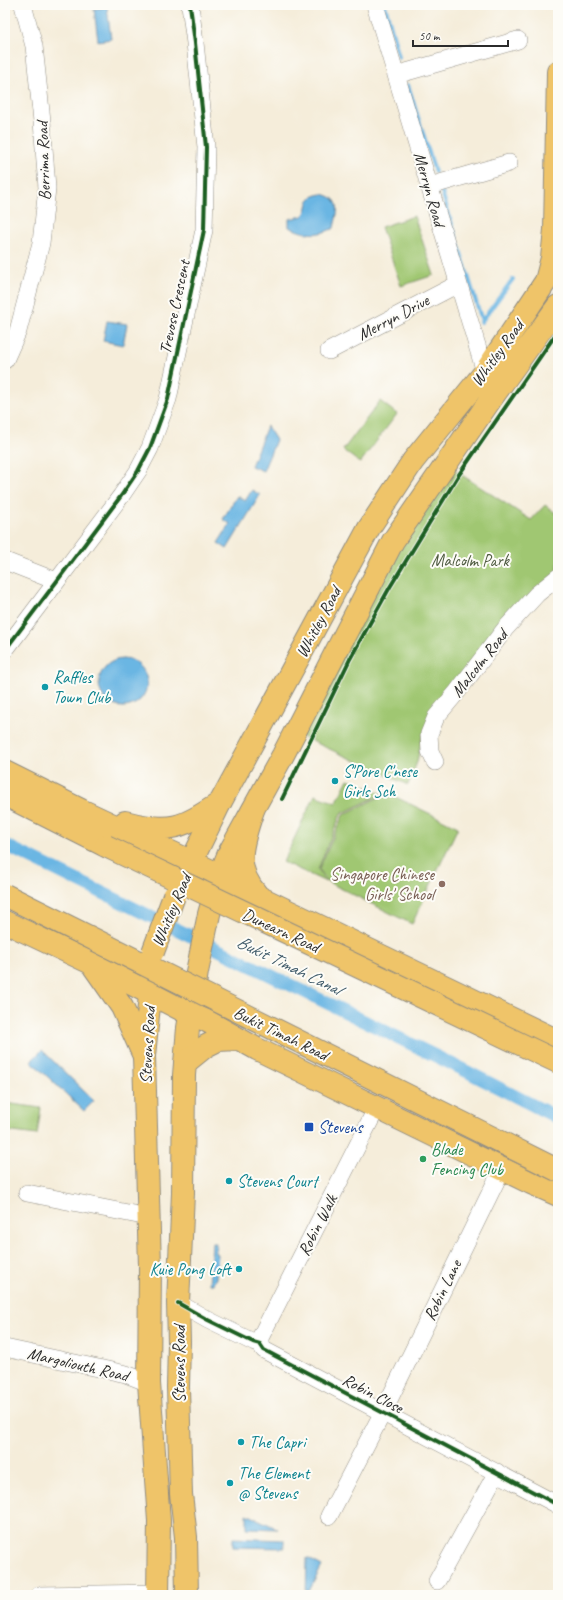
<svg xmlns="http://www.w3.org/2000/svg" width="563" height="1600" font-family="Caveat,sans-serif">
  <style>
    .green { fill: #a0c772; stroke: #66794e }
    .water { fill: #6ab6e3; stroke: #4a7087 }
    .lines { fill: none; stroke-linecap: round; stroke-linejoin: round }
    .stream { stroke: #6ab6e3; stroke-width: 4 }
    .canal { stroke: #6ab6e3; stroke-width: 13 }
    .minor-casing { stroke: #908c82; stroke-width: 18 }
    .major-casing { stroke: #908c82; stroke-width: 24 }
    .highway-casing { stroke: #908c82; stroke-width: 24 }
    .minor { stroke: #fff; stroke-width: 17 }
    .major { stroke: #efc469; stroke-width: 22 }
    .highway { stroke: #efc469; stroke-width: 22 }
    .major-bridge-casing { stroke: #908c82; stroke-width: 24; stroke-linecap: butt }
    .highway-bridge-casing { stroke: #908c82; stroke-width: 24; stroke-linecap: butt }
    .major-bridge { stroke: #efc469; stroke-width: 22 }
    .highway-bridge { stroke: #efc469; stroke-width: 22 }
    .cycleway-casing { stroke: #fdfcf7; stroke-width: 6 }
    .cycleway { stroke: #1b5e20; stroke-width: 4 }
    .culture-dot { fill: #0f9aa8; stroke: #fdfcf7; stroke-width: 1.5 }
    .education-dot { fill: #8d6e63; stroke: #fdfcf7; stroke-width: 1.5 }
    .transit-dot { fill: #1a4fb4; stroke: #fdfcf7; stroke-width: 1.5 }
    .leisure-dot { fill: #2e9e5b; stroke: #fdfcf7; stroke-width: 1.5 }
    .labels { text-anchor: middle; stroke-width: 4; stroke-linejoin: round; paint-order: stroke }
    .street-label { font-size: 17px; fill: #2b2b2b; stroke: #fdfcf7 }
    .park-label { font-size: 17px; fill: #4e5a40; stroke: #fdfcf7 }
    .culture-label { font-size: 17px; fill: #0d838f; stroke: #fdfcf7; text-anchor: start }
    .education-label { font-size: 17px; fill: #785e54; stroke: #fdfcf7; text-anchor: end }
    .transit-label { font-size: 17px; fill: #164399; stroke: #fdfcf7; text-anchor: start }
    .leisure-label { font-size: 17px; fill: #27864d; stroke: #fdfcf7; text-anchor: start }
    .water-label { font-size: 18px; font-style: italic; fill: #415c6b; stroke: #fdfcf7 }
  </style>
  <rect width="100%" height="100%" fill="#fdfcf7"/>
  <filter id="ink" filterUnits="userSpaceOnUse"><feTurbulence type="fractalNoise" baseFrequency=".025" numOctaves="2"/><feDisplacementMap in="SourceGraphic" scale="8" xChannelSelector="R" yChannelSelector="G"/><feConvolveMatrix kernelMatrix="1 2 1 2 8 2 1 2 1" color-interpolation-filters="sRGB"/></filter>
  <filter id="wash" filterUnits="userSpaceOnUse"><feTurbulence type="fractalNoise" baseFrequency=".012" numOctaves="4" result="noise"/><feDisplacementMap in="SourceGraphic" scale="16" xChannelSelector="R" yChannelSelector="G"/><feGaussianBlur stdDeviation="0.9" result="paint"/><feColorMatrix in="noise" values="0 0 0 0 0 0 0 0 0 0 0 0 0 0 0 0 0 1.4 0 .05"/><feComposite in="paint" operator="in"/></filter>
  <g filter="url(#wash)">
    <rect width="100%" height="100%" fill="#f5edda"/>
    <path class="green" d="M414 216 434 275 401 286 381 227Z
      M380 401 397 414 360 463 343 450Z
      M451 468 531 520 545 505 557 514 558 513V570L423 733 417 762 408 785 301 736 399 545Z
      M348 779 382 794 341 814 318 869 326 882 283 862 315 795 336 803Z
      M387 793 458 827 412 924 328 882 319 869 343 815Z
      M5 1103 41 1108 37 1135 5 1131Z"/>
    <path class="water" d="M107 7 111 39 98 41 94 9Z
      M322 194C344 199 337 212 334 228 318 236 305 235 289 227V219L303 216C311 205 303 197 322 194Z
      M107 321 127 324 123 345 103 341Z
      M267 426 276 440 263 471 251 466Z
      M252 490 260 495 227 549 218 543 230 524 223 519 237 496 245 501Z
      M99 683a24 24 0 1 1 48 0a24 24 0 1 1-48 0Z
      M42 1050 94 1101 84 1111 31 1061Z
      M212 1243H216L215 1253 218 1254 216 1278 213 1284H209Z
      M247 1514 278 1529 247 1528Z
      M233 1538 284 1540V1548L233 1547Z
      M307 1558 322 1566 307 1595H306Z"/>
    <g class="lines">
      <path class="stream" d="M385 5 399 57
        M408 85 435 172
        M442 192 482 321
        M481 322 513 279"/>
      <path class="canal" d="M5 845 460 1068 558 1118"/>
    </g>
  </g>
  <g filter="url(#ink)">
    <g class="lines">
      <g class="minor-casing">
        <path id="minor" d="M375 5 485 372
          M396 75 518 40
          M430 186 509 163
          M329 351 458 284
          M5 360 18 331 41 243 47 188 42 121 34 46 23 5
          M5 561 56 581
          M5 650 121 496 138 471 150 448 168 399 204 230 206 147 195 43 190 5
          M435 762 430 751 429 734 436 717 457 692 505 629 537 594 558 577
          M27 1193 148 1217
          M178 1303 208 1320 253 1342 260 1344 264 1350 558 1505
          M260 1344V1338L374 1113 379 1109
          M5 1348 126 1374 149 1383
          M329 1516 383 1412 502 1169
          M437 1581 497 1472
          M39 1595 158 1593"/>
      </g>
      <g class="major-casing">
        <path id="major" d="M183 879 220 803 369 528 413 461 485 372 546 281 552 258 555 230 558 72
          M152 975 144 1056 150 1267 149 1383 159 1521 158 1595
          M187 1595 186 1537 181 1494 178 1387 179 1342 178 1303 183 1193 184 1075 188 1028 197 972 209 914 220 875 229 853 283 755 393 541 491 399 558 306"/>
      </g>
      <g class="highway-casing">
        <path id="highway" d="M5 772 81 810 220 875 259 897 558 1041
          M5 795 106 846
          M253 810C242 844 232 867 258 896
          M125 822C170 834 182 828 220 803
          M5 922 91 963 190 1014 205 1020 257 1049 531 1183 558 1195
          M94 967 122 1007 144 1056
          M185 1063 206 1046 218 1040 238 1039"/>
      </g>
      <use href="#minor" class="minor"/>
      <use href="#major" class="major"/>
      <use href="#highway" class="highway"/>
      <g class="major-bridge-casing">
        <path id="major-bridge" d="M153 952 174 896"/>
      </g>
      <g class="highway-bridge-casing">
        <path id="highway-bridge" d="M106 846 558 1062
          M5 895 557 1170"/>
      </g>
      <use href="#major-bridge" class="major-bridge"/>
      <use href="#highway-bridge" class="highway-bridge"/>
      <g class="cycleway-casing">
        <path id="cycleway" d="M5 650 121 496 138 471 150 448 168 399 204 230 206 147 195 43 190 5
          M282 799 350 659 390 587 458 476 558 331
          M178 1303 208 1320 253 1342 260 1344 264 1350 558 1505"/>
      </g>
      <use href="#cycleway" class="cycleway"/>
    </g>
  </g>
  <g class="culture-dot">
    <circle cx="45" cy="687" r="4"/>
    <circle cx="335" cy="781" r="4"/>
    <circle cx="229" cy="1181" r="4"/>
    <circle cx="239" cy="1269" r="4"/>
    <circle cx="241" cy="1442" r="4"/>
    <circle cx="230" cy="1483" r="4"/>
  </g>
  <circle class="education-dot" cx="442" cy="884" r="4"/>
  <rect class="transit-dot" x="304" y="1122" width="10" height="10" rx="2"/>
  <circle class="leisure-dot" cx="423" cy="1159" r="4"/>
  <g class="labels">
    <g class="street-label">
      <text transform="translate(43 161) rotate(-92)" y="6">Berrima Road</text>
      <text transform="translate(430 189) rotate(74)" y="6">Merryn Road</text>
      <text transform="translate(174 307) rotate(-78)" y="6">Trevose Crescent</text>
      <text transform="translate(393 317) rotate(-28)" y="6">Merryn Drive</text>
      <text transform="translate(497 353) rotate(-54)" y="6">Whitley Road</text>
      <text transform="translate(318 622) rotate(-62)" y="6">Whitley Road</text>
      <text transform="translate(479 663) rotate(-52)" y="6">Malcolm Road</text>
      <text transform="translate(171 910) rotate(-67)" y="6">Whitley Road</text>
      <text transform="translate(281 930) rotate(25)" y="6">Dunearn Road</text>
      <text transform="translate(281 1033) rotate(26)" y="6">Bukit Timah Road</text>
      <text transform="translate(147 1045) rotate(-87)" y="6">Stevens Road</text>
      <text transform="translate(317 1225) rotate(-63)" y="6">Robin Walk</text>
      <text transform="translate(442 1290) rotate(-64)" y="6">Robin Lane</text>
      <text transform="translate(78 1364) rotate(13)" y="6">Margoliouth Road</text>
      <text transform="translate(179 1364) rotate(-90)" y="6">Stevens Road</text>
      <text transform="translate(373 1393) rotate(28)" y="6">Robin Close</text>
    </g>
    <g class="park-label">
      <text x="470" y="566">Malcolm Park</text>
    </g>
    <g class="culture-label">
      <text x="53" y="683">Raffles<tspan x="53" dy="20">Town Club</tspan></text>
      <text x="343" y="777">S'Pore C'nese<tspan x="343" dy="20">Girls Sch</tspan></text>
      <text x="237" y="1187">Stevens Court</text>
      <text x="231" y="1275" text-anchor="end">Kuie Pong Loft</text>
      <text x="249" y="1448">The Capri</text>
      <text x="238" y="1479">The Element<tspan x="238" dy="20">@ Stevens</tspan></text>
    </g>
    <g class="education-label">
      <text x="434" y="880">Singapore Chinese<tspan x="434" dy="20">Girls' School</tspan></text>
    </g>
    <g class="transit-label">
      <text x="318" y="1133">Stevens</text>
    </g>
    <g class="leisure-label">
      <text x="431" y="1155">Blade<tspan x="431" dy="20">Fencing Club</tspan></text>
    </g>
    <g class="water-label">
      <text transform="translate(289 965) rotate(26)" y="6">Bukit Timah Canal</text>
    </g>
  </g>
  <rect width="563" height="1600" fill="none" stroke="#fdfcf7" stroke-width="20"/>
  <path d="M413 40v6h95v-6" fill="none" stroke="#2b2b2b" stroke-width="2"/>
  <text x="419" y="40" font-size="12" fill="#2b2b2b" stroke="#fdfcf7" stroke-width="3" paint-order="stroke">50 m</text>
</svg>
